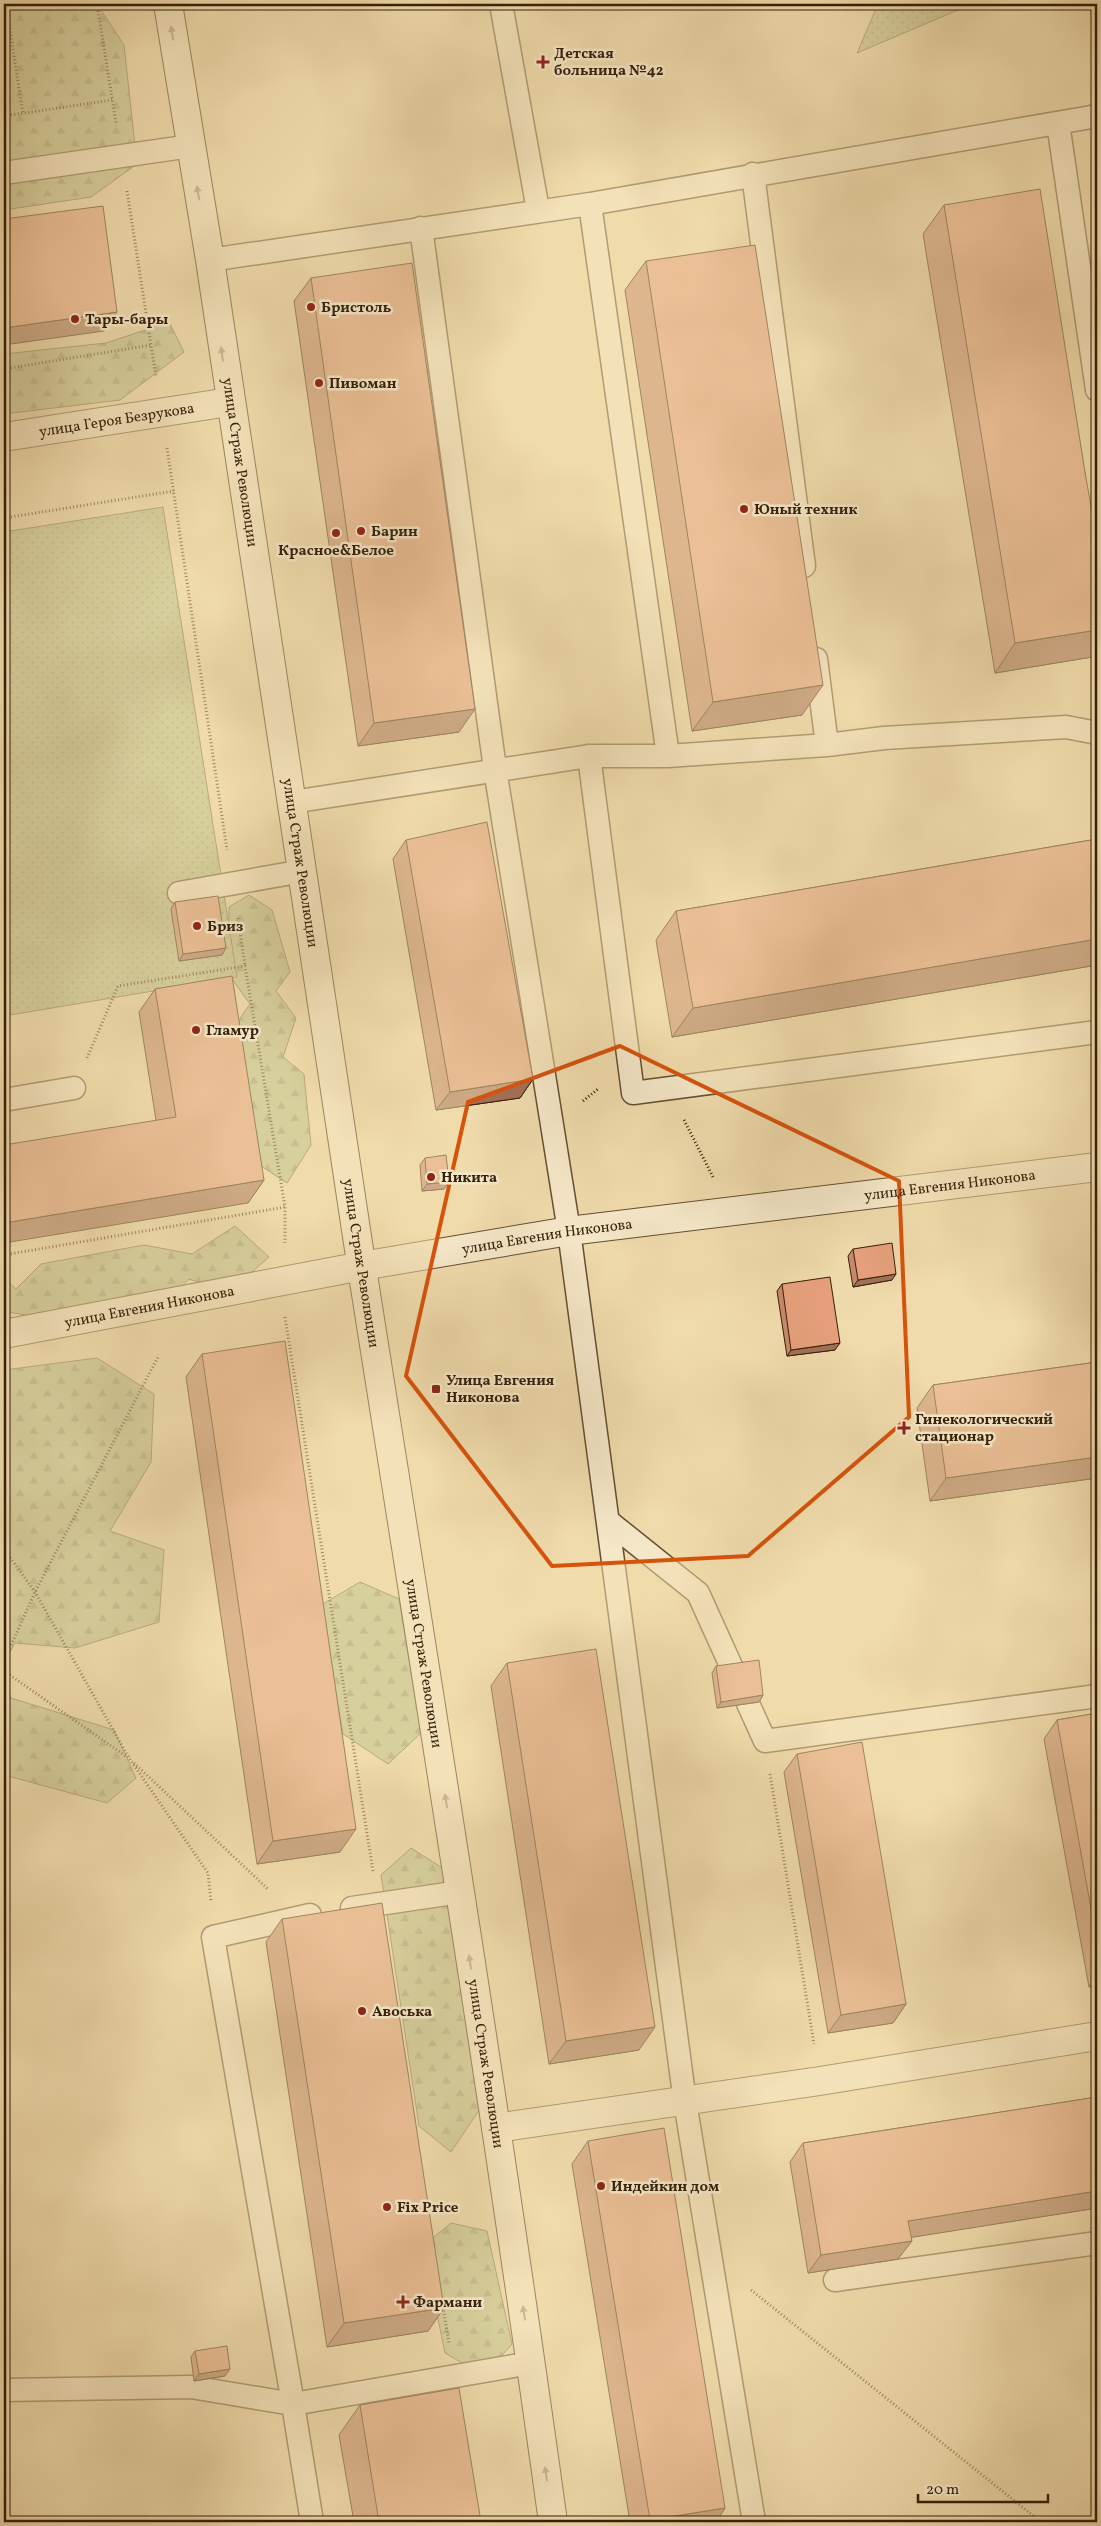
<svg xmlns="http://www.w3.org/2000/svg" width="1101" height="2526" font-family="Vollkorn,serif">
  <style>
    .forest { fill: url(#forest-firs); stroke: #777048 }
    .park { fill: url(#park-dots); stroke: #777048 }
    .lines { fill: none; stroke-linecap: round; stroke-linejoin: round }
    .lane-casing { stroke: #644e30; stroke-width: 25 }
    .street-casing { stroke: #644e30; stroke-width: 30 }
    .secondary-casing { stroke: #351f07; stroke-width: 30 }
    .path { stroke: #351f07; stroke-width: 3; stroke-dasharray: 1 2.5; stroke-linecap: butt }
    .lane { stroke: #f5e8c9; stroke-width: 22 }
    .street { stroke: #f5e8c9; stroke-width: 28 }
    .secondary { stroke: #f5e8c9; stroke-width: 28 }
    .wall { fill: #c78a6c; stroke: #351f07 }
    .shaded-wall { fill: #a27058; stroke: #351f07 }
    .building { fill: #e7a07d; stroke: #351f07 }
    .oneway { fill: #9f8e72 }
    .marked { fill: none; stroke: #d6530c; stroke-width: 4; stroke-linejoin: round }
    .poi-dot { fill: #8f2418; stroke: #f5e8c9; stroke-width: 2 }
    .labels { text-anchor: middle; stroke-width: 5; stroke-linejoin: round; paint-order: stroke }
    .poi-label { font-size: 15px; font-weight: bold; fill: #351f07; stroke: #f5e8c9; text-anchor: start }
    .street-label { font-size: 15px; fill: #351f07; stroke: #f5e8c9 }
  </style>
  <defs>
    <pattern id="forest-firs" width="22" height="20" patternUnits="userSpaceOnUse" patternTransform="scale(1.25)"><rect width="22" height="20" fill="#b9c08a"/><path d="M5 1l3.5 6h-7zM16 11l3.5 6h-7z" fill="#979b6f"/></pattern>
    <pattern id="park-dots" width="8" height="8" patternUnits="userSpaceOnUse" patternTransform="scale(1.25)"><rect width="8" height="8" fill="#b9c08a"/><path d="M2 2h.1M6 6h.1" fill="none" stroke="#979b6f" stroke-width="1.8" stroke-linecap="round"/></pattern>
  </defs>
  <rect width="100%" height="100%" fill="#f0dbac"/>
  <filter id="stains"><feTurbulence type="fractalNoise" baseFrequency=".004" numOctaves="4"/><feColorMatrix values="0 0 0 0 .2 0 0 0 0 .09 0 0 0 0 .02 0 0 0 .5 -.17"/></filter>
  <radialGradient id="worn" r=".72"><stop offset=".6" stop-color="#630" stop-opacity="0"/><stop offset="1" stop-color="#630" stop-opacity=".3"/></radialGradient>
  <path class="forest" d="M4 4H97L124 45 137 164 91 197 4 210Z
    M169 322 184 352 120 400 4 414V354L106 343Z
    M249 895 272 910 290 972 276 991 296 1018 283 1057 304 1074 311 1145 287 1183 258 1164 237 1023 250 1004 229 975V907Z
    M235 1226 269 1257 229 1292 189 1279 165 1304 54 1320 8 1312 4 1316V1278L16 1289 41 1264 144 1245 192 1254Z
    M97 1358 154 1394 151 1462 110 1531 164 1550 159 1622 75 1648 15 1643 4 1663V1370Z
    M360 1582 399 1599 421 1733 388 1764 343 1734 321 1605Z
    M4 1678 11 1698 114 1730 136 1778 107 1803 4 1775Z
    M411 1848 444 1869 480 2109 451 2152 419 2126 381 1875Z
    M451 2223 487 2231 512 2344 484 2376 445 2353 423 2246Z"/>
  <path class="park" d="M878 4H972L857 53Z
    M163 507 237 977 4 1016V532Z"/>
  <g class="lines">
    <g class="lane-casing">
      <path id="lane" d="M501 4 538 210
        M1058 123 1097 390
        M4 173 191 146
        M753 174 804 566
        M421 228 495 769 569 1231 685 2102 754 2522
        M210 260 590 204
        M816 659 827 745
        M589 756 633 1093 1097 1032
        M668 756 590 204 1097 116
        M292 802 589 756H668L827 745 884 738 1066 727 1097 733
        M179 893 303 871
        M4 1100 74 1088
        M608 1521 698 1593 765 1741 1097 1696
        M352 1908 460 1892
        M835 2280 1097 2243
        M4 2390 191 2387 293 2404 213 1937 310 1915
        M312 2522 293 2404 531 2363"/>
    </g>
    <g class="street-casing">
      <g id="street">
        <path id="s1" d="M4 437 229 402"/>
        <path id="s2" d="M4 1334 362 1266 569 1231 1097 1167"/>
        <path d="M496 2128 820 2081 1097 2036"/>
      </g>
    </g>
    <g class="secondary-casing">
      <g id="secondary">
        <path id="s3" d="M168 4 210 260 358 1243C425 1669 494 2095 553 2522"/>
      </g>
    </g>
    <path class="path" d="M6 4 23 114
      M97 4 116 123
      M4 116 112 100
      M127 191 156 377
      M4 369 151 345
      M167 448 227 850
      M4 518 174 491
      M238 918 245 966
      M87 1058 118 986 245 966 285 1207V1243
      M583 1101 598 1089
      M684 1120 713 1177
      M4 1255 285 1207
      M285 1317 373 1871
      M4 1549 35 1592 129 1758 208 1873 211 1902
      M4 1661 35 1592 159 1355
      M4 1671 127 1757
      M134 1763 268 1889
      M770 1774 814 2044
      M751 2290 1041 2522
      M443 2307 449 2343"/>
    <use href="#lane" class="lane"/>
    <use href="#street" class="street"/>
    <use href="#secondary" class="secondary"/>
  </g>
  <path class="wall" d="M1094 4H1097V32Z
    M944 205 1085 472 1097 630V649L1092 657 995 673 923 234Z
    M646 261 802 715 692 731 625 290Z
    M311 278 459 732 358 746 294 301Z
    M1097 839V965L672 1037 656 940 676 911Z
    M406 840 533 1079 520 1098 436 1110 393 859Z
    M175 902 222 955 179 961 171 909Z
    M155 989 264 1180 248 1203 156 1120 139 1012Z
    M425 1158 449 1182 444 1189 422 1191 420 1165Z
    M853 1249 892 1280 853 1287 848 1256Z
    M782 1284 835 1350 787 1356 777 1291Z
    M202 1354 340 1852 257 1864 186 1377Z
    M1097 1362V1478L930 1501 917 1408 933 1385Z
    M507 1663 639 2050 549 2064 491 1686Z
    M716 1666 763 1695 759 1702 717 1708 712 1673Z
    M1097 1713V1985L1089 1987 1044 1739 1057 1720Z
    M797 1754 906 2004 893 2023 828 2033 784 1772Z
    M282 1919 444 2308 428 2331 327 2347 266 1942Z
    M1097 2097V2208L911 2237 898 2259 808 2273 790 2162 803 2143Z
    M588 2141 725 2508 716 2522H630L572 2164Z
    M195 2351 225 2376 194 2381 191 2357Z
    M360 2405 481 2522H354L339 2435Z"/>
  <path class="shaded-wall" d="M117 312 104 331 4 345V328Z
    M1097 630V649L1092 657 995 673 1015 643Z
    M823 685 802 715 692 731 713 702Z
    M475 709 459 732 358 746 374 723Z
    M1097 939V965L672 1037 693 1008Z
    M226 948 222 955 179 961 183 954Z
    M533 1079 520 1098 436 1110 450 1092Z
    M264 1180 248 1203 4 1243V1223Z
    M449 1182 444 1189 422 1191 427 1184Z
    M896 1274 892 1280 853 1287 858 1280Z
    M840 1343 835 1350 787 1356 791 1350Z
    M1097 1457V1478L930 1501 946 1478Z
    M763 1695 759 1702 717 1708 721 1702Z
    M356 1829 340 1852 257 1864 273 1841Z
    M1097 1975V1985L1089 1987Z
    M906 2004 893 2023 828 2033 841 2015Z
    M655 2027 639 2050 549 2064 566 2041Z
    M1097 2191V2208L895 2240 908 2221Z
    M912 2241 898 2259 808 2273 821 2255Z
    M444 2308 428 2331 327 2347 344 2323Z
    M230 2369 225 2376 194 2381 199 2374Z
    M725 2508 716 2522H648L650 2520Z"/>
  <path class="building" d="M1040 189 1085 472 1097 541V630L1015 643 944 205Z
    M103 206 117 312 4 328V219Z
    M755 245 823 685 713 702 646 261Z
    M412 263 475 709 374 723 311 278Z
    M487 822 533 1079 450 1092 406 840Z
    M1097 839V939L693 1008 676 911Z
    M218 896 226 948 183 954 175 902Z
    M232 976 264 1180 4 1223V1145L176 1117 155 989Z
    M446 1155 449 1182 427 1184 425 1158Z
    M892 1243 896 1274 858 1280 853 1249Z
    M830 1277 840 1343 791 1350 782 1284Z
    M285 1341 356 1829 273 1841 202 1354Z
    M1097 1362V1457L946 1478 933 1385Z
    M596 1649 655 2027 566 2041 507 1663Z
    M759 1660 763 1695 721 1702 716 1666Z
    M1097 1713V1942L1057 1720Z
    M862 1742 906 2004 841 2015 797 1754Z
    M382 1903 444 2308 344 2323 282 1919Z
    M1097 2097V2191L908 2221 912 2241 821 2255 803 2143Z
    M664 2128 725 2508 650 2520 588 2141Z
    M227 2346 230 2369 199 2374 195 2351Z
    M459 2388 481 2522H379L360 2405Z"/>
  <defs><path id="oneway-solid" d="M-6-.8H1V-3.2L6.5 0L1 3.2V.8H-6Z" transform="scale(1.25)"/></defs>
  <g class="oneway">
    <use href="#oneway-solid" transform="translate(172 33) rotate(-99)"/>
    <use href="#oneway-solid" transform="translate(198 193) rotate(-100)"/>
    <use href="#oneway-solid" transform="translate(222 354) rotate(-99)"/>
    <use href="#oneway-solid" transform="translate(446 1801) rotate(-99)"/>
    <use href="#oneway-solid" transform="translate(470 1962) rotate(-99)"/>
    <use href="#oneway-solid" transform="translate(524 2313) rotate(-99)"/>
    <use href="#oneway-solid" transform="translate(546 2474) rotate(-98)"/>
  </g>
  <path d="M0 0H1101V2526H0ZM620 1046 899 1181 909 1417 748 1556 552 1566 406 1376 468 1102Z" fill="#f0dbac" fill-opacity=".55" fill-rule="evenodd"/>
  <path class="marked" d="M620 1046 899 1181 909 1417 748 1556 552 1566 406 1376 468 1102Z"/>
  <g class="poi-dot">
    <path d="M540.5 54.5h5v5h5v5h-5v5h-5v-5h-5v-5h5z"/>
    <circle cx="311" cy="307" r="5"/>
    <circle cx="75" cy="319" r="5"/>
    <circle cx="319" cy="383" r="5"/>
    <circle cx="744" cy="509" r="5"/>
    <circle cx="361" cy="531" r="5"/>
    <circle cx="336" cy="533" r="5"/>
    <circle cx="197" cy="926" r="5"/>
    <circle cx="196" cy="1030" r="5"/>
    <circle cx="431" cy="1177" r="5"/>
    <rect x="431" y="1384" width="10" height="10" rx="2.5"/>
    <path d="M901.5 1420.5h5v5h5v5h-5v5h-5v-5h-5v-5h5z"/>
    <circle cx="362" cy="2011" r="5"/>
    <circle cx="601" cy="2186" r="5"/>
    <circle cx="387" cy="2207" r="5"/>
    <path d="M400.5 2294.5h5v5h5v5h-5v5h-5v-5h-5v-5h5z"/>
  </g>
  <g class="labels">
    <g class="poi-label">
      <text x="554" y="58">Детская<tspan x="554" dy="17">больница №42</tspan></text>
      <text x="321" y="312">Бристоль</text>
      <text x="85" y="324">Тары-бары</text>
      <text x="329" y="388">Пивоман</text>
      <text x="754" y="514">Юный техник</text>
      <text x="371" y="536">Барин</text>
      <text x="336" y="555" text-anchor="middle">Красное&amp;Белое</text>
      <text x="207" y="931">Бриз</text>
      <text x="206" y="1035">Гламур</text>
      <text x="441" y="1182">Никита</text>
      <text x="446" y="1385">Улица Евгения<tspan x="446" dy="17">Никонова</tspan></text>
      <text x="915" y="1424">Гинекологический<tspan x="915" dy="17">стационар</tspan></text>
      <text x="372" y="2016">Авоська</text>
      <text x="611" y="2191">Индейкин дом</text>
      <text x="397" y="2212">Fix Price</text>
      <text x="413" y="2307">Фармани</text>
    </g>
    <g class="street-label">
      <text dy="5" stroke="none"><textPath href="#s1" startOffset="114">улица Героя Безрукова</textPath></text>
      <text dy="5" stroke="none"><textPath href="#s3" startOffset="464">улица Страж Революции</textPath></text>
      <text dy="5" stroke="none"><textPath href="#s3" startOffset="869">улица Страж Революции</textPath></text>
      <text dy="5" stroke="none"><textPath href="#s2" startOffset="958">улица Евгения Никонова</textPath></text>
      <text dy="5" stroke="none"><textPath href="#s2" startOffset="552">улица Евгения Никонова</textPath></text>
      <text dy="5" stroke="none"><textPath href="#s3" startOffset="1274">улица Страж Революции</textPath></text>
      <text dy="5" stroke="none"><textPath href="#s2" startOffset="148">улица Евгения Никонова</textPath></text>
      <text dy="5" stroke="none"><textPath href="#s3" startOffset="1679">улица Страж Революции</textPath></text>
      <text dy="5" stroke="none"><textPath href="#s3" startOffset="2084">улица Страж Революции</textPath></text>
    </g>
  </g>
  <rect width="1101" height="2526" fill="none" stroke="#f0dbac" stroke-width="20"/>
  <rect x="5" y="5" width="1091" height="2516" fill="none" stroke="#351f07" stroke-width="2.5"/>
  <rect x="10" y="10" width="1081" height="2506" fill="none" stroke="#351f07"/>
  <path d="M918 2494v8h130v-8" fill="none" stroke="#351f07" stroke-width="2.5"/>
  <text x="926" y="2494" font-size="15" fill="#351f07" stroke="#f5e8c9" stroke-width="4" paint-order="stroke">20 m</text>
  <rect width="100%" height="100%" filter="url(#stains)"/>
  <rect width="100%" height="100%" fill="url(#worn)"/>
</svg>
